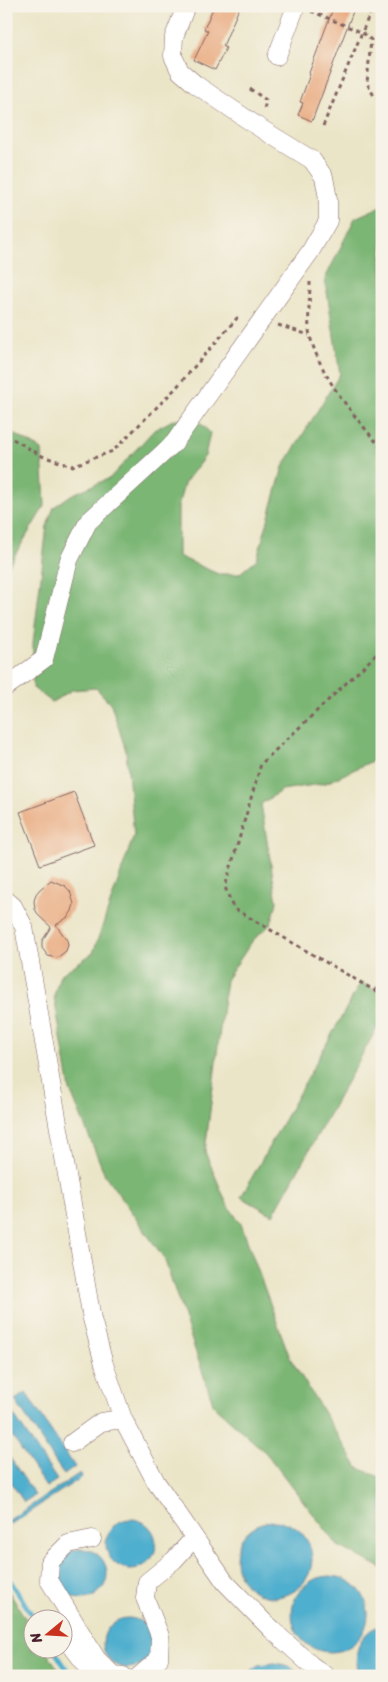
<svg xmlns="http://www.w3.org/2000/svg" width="388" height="1682" font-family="Sriracha,sans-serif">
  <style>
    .forest { fill: #7bb674; stroke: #626a50 }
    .water { fill: #4fafce; stroke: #4c677c }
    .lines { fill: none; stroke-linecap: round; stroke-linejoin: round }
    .stream { stroke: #4fafce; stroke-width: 5 }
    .building { fill: #e9a87d }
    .minor-casing { stroke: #826462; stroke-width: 19 }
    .path { stroke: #826462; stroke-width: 3; stroke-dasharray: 4 4; stroke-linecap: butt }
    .minor { stroke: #fff; stroke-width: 18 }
  </style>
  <rect width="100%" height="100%" fill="#f7f3e8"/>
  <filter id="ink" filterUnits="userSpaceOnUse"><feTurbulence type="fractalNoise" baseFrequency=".02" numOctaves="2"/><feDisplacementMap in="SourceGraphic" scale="10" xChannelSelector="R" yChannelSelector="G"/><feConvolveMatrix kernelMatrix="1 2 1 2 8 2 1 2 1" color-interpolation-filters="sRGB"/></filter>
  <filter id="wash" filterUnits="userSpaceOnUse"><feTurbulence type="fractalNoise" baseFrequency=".0096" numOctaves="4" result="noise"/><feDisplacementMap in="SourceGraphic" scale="20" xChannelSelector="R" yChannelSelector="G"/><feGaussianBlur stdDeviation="1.12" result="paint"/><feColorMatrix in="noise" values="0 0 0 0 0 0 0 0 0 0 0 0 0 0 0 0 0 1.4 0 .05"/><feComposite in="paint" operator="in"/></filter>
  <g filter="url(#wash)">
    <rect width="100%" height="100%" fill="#ebe5c8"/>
    <path class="forest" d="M382 206V749L372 761 326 783 282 790 261 804 277 902 271 924 253 940 226 980 205 1152 227 1204 241 1224 290 1358 358 1468 382 1478V1568L338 1546 266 1453 214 1406 164 1258 105 1175 70 1090 54 996 60 975 93 953 134 835 126 751 111 704 96 688 72 690 52 702 33 688V643L47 526 54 507 71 495 110 478 154 430 173 420 195 417 210 433 205 456 184 484 178 506V556L218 574H239L257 559 283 467 340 374 325 279 355 218Z
      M6 429 42 450 45 505 6 570Z
      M361 982 382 994V1019L273 1215 241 1197Z
      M6 1587 32 1629V1650H46L62 1676H6Z"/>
    <path class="water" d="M26 1393 75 1467 64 1475 15 1400Z
      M7 1405 57 1480 46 1487 6 1427Z
      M6 1452 35 1495 24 1502 6 1475Z
      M80 1473 82 1477 11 1524 8 1521Z
      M106 1544a25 25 0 1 1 50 0a25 25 0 1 1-50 0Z
      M236 1559a38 38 0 1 1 76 0a38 38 0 1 1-76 0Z
      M57 1574a25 25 0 1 1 50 0a25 25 0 1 1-50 0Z
      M292 1614a38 38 0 1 1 76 0a38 38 0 1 1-76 0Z
      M103 1643a25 25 0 1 1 50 0a25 25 0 1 1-50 0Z
      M382 1625V1676H358C353 1654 358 1632 382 1625Z
      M275 1663 289 1666 302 1676H245L259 1665Z"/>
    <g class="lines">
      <path class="stream" d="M6 1574 35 1620
        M54 1650 71 1676"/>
    </g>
    <g id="blocks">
      <path class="building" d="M214 6H240L223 46 226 48 215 70 194 60 208 31 204 29Z
        M334 6H355L312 121 298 115 303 103 300 102 310 74 309 73Z
        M74 792 94 845 40 865 20 812Z
        M51 880 65 886 70 891 74 904 72 911 68 917 56 925 67 940 68 945 66 951 57 958 48 956 42 948V941L51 927 39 916 35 909 34 901 36 894 40 889Z"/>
    </g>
  </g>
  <g filter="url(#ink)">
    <use href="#blocks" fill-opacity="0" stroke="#826462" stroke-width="1"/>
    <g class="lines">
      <g class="minor-casing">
        <path id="minor" d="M277 56 296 6
          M6 687 44 659 69 560 88 522 174 443 310 252 328 221V199L324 177 312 160 260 128 195 84 180 71 173 56 174 37 186 6
          M6 900 13 906 24 927 92 1319 104 1364 123 1419 156 1482 225 1582 271 1629 311 1665 326 1676
          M72 1443 101 1422 123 1419
          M92 1539 68 1544 50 1562 49 1580 96 1658 113 1675 123 1676
          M65 1637 87 1666 103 1672
          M139 1676 159 1659 160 1636 145 1598 147 1582 174 1560 194 1538"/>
      </g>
      <path class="path" d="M311 11 363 33 371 40 367 83 374 96 382 100
        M250 89 266 100 264 110
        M323 126 373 6
        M310 282C310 297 307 324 310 336 322 380 354 415 382 449
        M278 325 309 335
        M6 435 42 456 72 466 113 451 174 390 237 318H242
        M382 649 261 764 225 887 233 908 382 995
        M375 991 382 979
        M6 1671 10 1676"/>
      <use href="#minor" class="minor"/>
    </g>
  </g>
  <rect width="388" height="1682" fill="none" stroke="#f7f3e8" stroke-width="25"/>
  <g transform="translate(48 1634) rotate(252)"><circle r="24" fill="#f7f3e8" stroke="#b29e9c"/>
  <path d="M0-4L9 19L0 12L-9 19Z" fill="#c8321e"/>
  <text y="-8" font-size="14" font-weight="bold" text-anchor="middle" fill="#4a1f2b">N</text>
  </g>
</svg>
